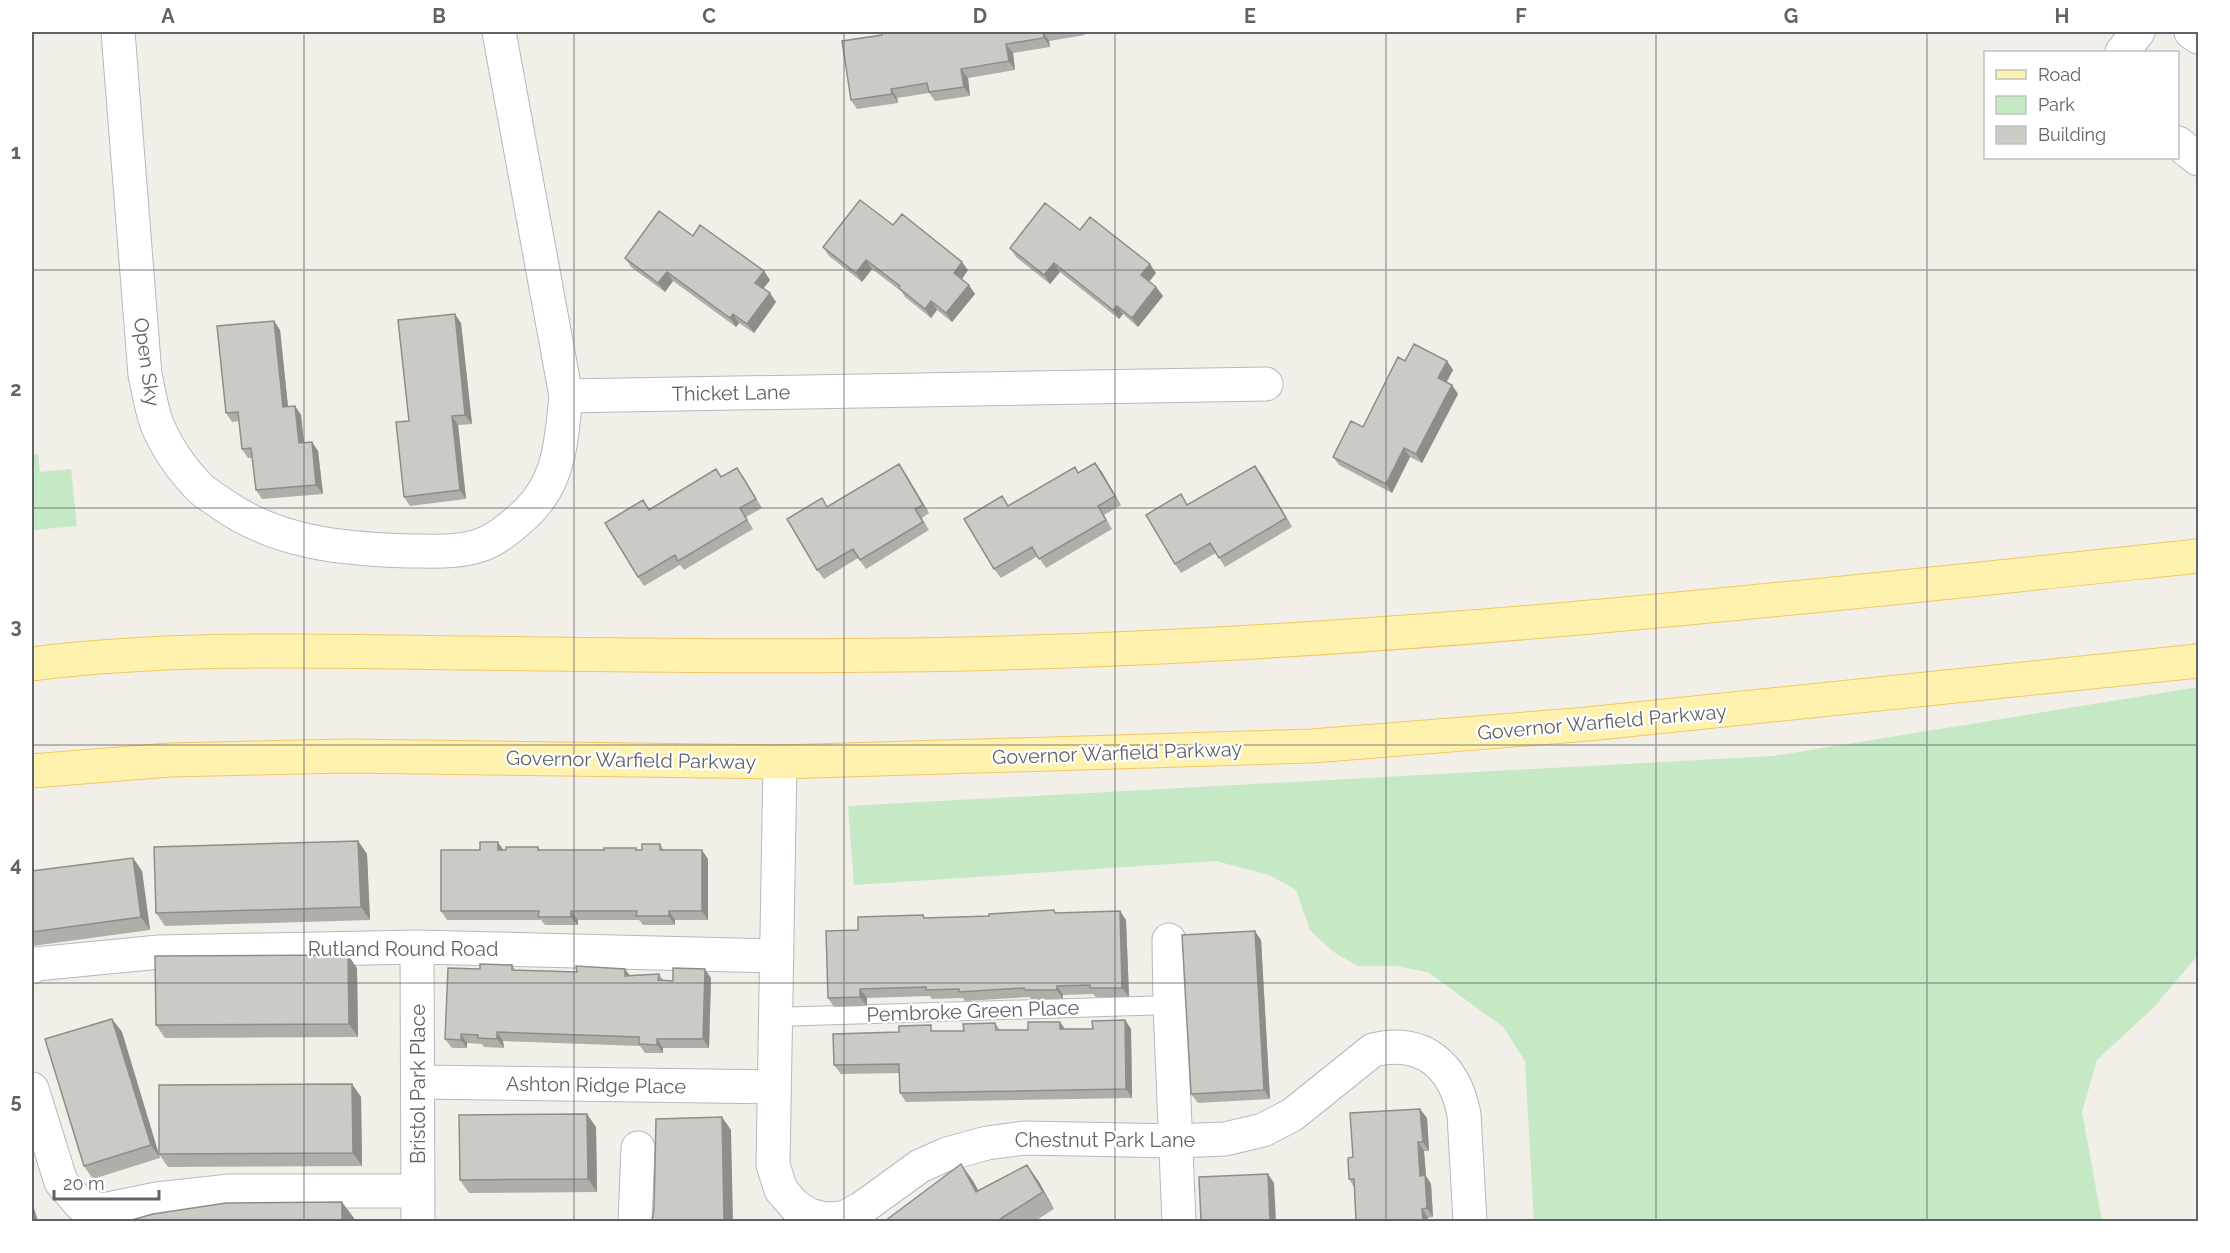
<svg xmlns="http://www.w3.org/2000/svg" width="2230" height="1253" font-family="Raleway,sans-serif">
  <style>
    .green { fill: #c5e8c5 }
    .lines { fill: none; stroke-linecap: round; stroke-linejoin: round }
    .service-casing { stroke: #b5b8bc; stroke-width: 20 }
    .minor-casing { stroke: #b5b8bc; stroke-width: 35 }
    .primary-casing { stroke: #f2c960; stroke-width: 35 }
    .service { stroke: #fff; stroke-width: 18 }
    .minor { stroke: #fff; stroke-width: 33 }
    .primary { stroke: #fff2af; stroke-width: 33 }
    .wall { fill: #afaea9 }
    .shaded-wall { fill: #8f8d8a }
    .building { fill: #cccac5; stroke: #8f8d8a; stroke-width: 1.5 }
    .grid { fill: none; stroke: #5f6368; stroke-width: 1.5; stroke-opacity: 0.55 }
    .labels { text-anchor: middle; stroke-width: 4.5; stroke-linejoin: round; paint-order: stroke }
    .street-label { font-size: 20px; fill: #5f6368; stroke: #fff }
    .neatline { fill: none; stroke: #5f6368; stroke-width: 2 }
    .grid-label { font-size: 20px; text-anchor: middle; font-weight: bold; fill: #5f6368 }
  </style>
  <rect width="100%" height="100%" fill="#f1efe8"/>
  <path class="green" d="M38 454 40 472 71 469 77 526 32 530V455Z
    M2198 687V955L2154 1007 2097 1060 2082 1112 2102 1221H1534L1525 1061 1503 1027 1428 972 1396 966H1358L1332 951 1310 930 1296 890 1269 875 1216 861 854 885 848 806 1773 756Z"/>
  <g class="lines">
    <g class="service-casing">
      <path id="service" d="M775 1017 1170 1005"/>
    </g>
    <g class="minor-casing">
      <path id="minor" d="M118 32 145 375C149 391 151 409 157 424 166 447 183 471 200 488 206 494 215 499 222 504 277 543 343 549 409 551 433 551 458 553 481 545 499 539 527 515 538 500 561 470 562 432 566 396L499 32
        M2191 32 2198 37
        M2122 52 2138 32
        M2178 143 2198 159
        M566 396 1266 384
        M780 762 773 1165 781 1190 795 1206 809 1215 825 1219 844 1218 862 1208 920 1166 947 1154 987 1143 1025 1138 1176 1141 1225 1139 1263 1130 1292 1115 1373 1050C1423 1038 1454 1065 1464 1114L1470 1222
        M1169 940 1170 1005 1179 1222
        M417 947 418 1222
        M32 967 36 964 159 952 417 947 777 956
        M419 1082 774 1087
        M32 1089 61 1182 81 1205 103 1210 157 1199 230 1191H418
        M635 1222 638 1148"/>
    </g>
    <g class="primary-casing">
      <path id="primary" d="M32 664C176 646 322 651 468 653 646 655 824 658 1002 653 1402 642 1801 598 2198 556
        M32 771 170 760 347 756 780 762 1312 746 1588 724 2198 661"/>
    </g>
    <use href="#service" class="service"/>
    <use href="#minor" class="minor"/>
    <use href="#primary" class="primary"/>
  </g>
  <path class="wall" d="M882 32H1085V35L1049 41 1050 47 1013 53 1015 70 968 78 970 96 935 101 929 93 897 98 898 103 857 109 851 100 882 35Z
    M893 225 968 270 962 279 975 294 952 322 937 310 931 318 905 297 902 292 872 269 862 282 829 256 823 247Z
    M693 236 764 271 770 280 764 288 776 302 754 333 739 323 736 327 673 281 665 292 631 267 625 258Z
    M1010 248 1156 273 1149 282 1156 287 1163 296 1138 327 1123 314 1119 319 1060 272 1050 284 1016 257Z
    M274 321 280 330 288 407 295 406 301 415 304 443 312 442 318 451 323 494 262 499 256 490 252 458H248L242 449 239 421 232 422 226 413Z
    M461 323 472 424 458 425 466 499 410 506 404 497 409 421Z
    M1405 361H1447L1453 370 1447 382 1452 385 1458 394 1422 463 1410 457 1392 493 1339 465 1333 457 1363 427Z
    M1095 463 1121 505 1104 515 1112 529 1046 568 1038 556 1001 578 994 569 1009 506 1075 467 1079 473Z
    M905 473 929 513 922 518 929 530 866 569 858 558 824 579 817 570 828 507Z
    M1261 474 1292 527 1225 567 1216 553 1181 573 1175 564 1188 505Z
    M743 476 762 508 746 517 753 529 684 570 680 565 644 586 638 577 650 510 721 477Z
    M358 841 367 854 370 920 165 926 156 913Z
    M660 844 664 850 708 859V920H675V925H643L639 920H578V925H545L541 920H447L441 911 504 850 538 847 540 850H642Z
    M133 858 142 871 150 930 32 946V871Z
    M1120 911 1126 920 1129 997H1096L1093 994 1063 995V999H1031L1029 997 965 1001 963 998 932 999 930 996 867 998V1006L834 1007 828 998 858 930 926 918Z
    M1261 940 1270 1099 1198 1103 1191 1094Z
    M512 965 516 971 630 975 659 974 663 980 673 981 711 978 709 1048H663V1053H645L640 1046 503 1041 504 1048 484 1047 482 1044 467 1043V1048H452L445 1039 480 969Z
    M357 968 358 1037 165 1038 156 1025Z
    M112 1019 122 1032 160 1158 93 1179 84 1166Z
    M1125 1020 1131 1029 1132 1098 906 1102 900 1093V1073L841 1074 834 1065 935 1031H964L995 1023 1000 1030H1028L1060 1022 1065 1029H1093Z
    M352 1084 361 1097 362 1166 168 1167 159 1154Z
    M1427 1118 1429 1151H1424L1426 1176 1431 1184 1433 1217 1428 1218V1221H1356L1354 1187 1349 1179 1353 1157Z
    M596 1127 597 1192 469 1193 460 1180Z
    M961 1164 973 1181 978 1190 1027 1165 1039 1182 1054 1209 1035 1221H885Z"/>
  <path class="shaded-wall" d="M1043 32 1049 41 1050 47 1044 38Z
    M1006 44 1013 53 1015 70 1009 61Z
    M961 69 968 78 970 96 964 87Z
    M891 89 897 98 898 103 892 94Z
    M866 260 872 269 862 282 856 273Z
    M962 262 968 270 960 282 954 273Z
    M1054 263 1060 272 1050 284 1044 275Z
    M1150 264 1156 273 1147 284 1141 275Z
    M764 271 770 280 761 291 755 283Z
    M667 272 673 281 665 292 658 283Z
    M969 285 975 294 952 322 946 313Z
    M1156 287 1163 296 1138 327 1132 318Z
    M770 293 776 302 754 333 747 324Z
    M931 301 937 310 931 318 925 309Z
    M1117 306 1123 314 1119 319 1113 310Z
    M455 314 461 323 472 424 465 415Z
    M733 314 739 323 736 327 730 318Z
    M274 321 280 330 289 416 283 407Z
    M1447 361 1453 370 1444 386 1438 378Z
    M1452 385 1458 394 1422 463 1416 454Z
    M295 406 301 415 305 452 299 443Z
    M452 416 458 425 466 499 460 490Z
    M312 442 318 451 323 494 316 485Z
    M1404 448 1410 457 1392 493 1386 484Z
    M1095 463 1102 472 1121 505 1115 496Z
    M899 464 905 473 929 513 923 505Z
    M1255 466 1261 474 1292 527 1286 518Z
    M358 841 367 854 370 920 361 907Z
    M498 842 504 851 498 850Z
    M702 850 708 859V920L702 911Z
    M133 858 142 871 150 930 141 917Z
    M571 911 578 920V925L571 917Z
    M669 911 675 920V925L669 916Z
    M1120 911 1126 920 1129 997 1122 988Z
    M1255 931 1261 940 1270 1099 1264 1090Z
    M348 955 357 968 358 1037 349 1024Z
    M625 969 631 977 625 976Z
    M705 969 711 978 709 1048 703 1039Z
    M1057 986 1063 995V999L1057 990Z
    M860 989 867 998V1006L860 997Z
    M112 1019 122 1032 160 1158 151 1145Z
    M1125 1020 1131 1029 1132 1098 1126 1089Z
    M1060 1022 1066 1031 1060 1029Z
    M497 1032 503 1041 504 1048 497 1039Z
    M461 1034 467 1043V1048L461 1040Z
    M657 1039 663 1048V1053L657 1045Z
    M352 1084 361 1097 362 1166 353 1153Z
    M1420 1109 1427 1118 1429 1151 1423 1142Z
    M587 1114 596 1127 597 1192 588 1179Z
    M722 1117 731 1130 733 1221H724Z
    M1418 1142 1424 1151 1426 1176 1431 1184 1433 1217 1427 1208 1420 1176Z
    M961 1164 973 1181 988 1208 976 1192Z
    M1027 1165 1039 1182 1054 1209 1043 1192Z
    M1268 1174 1274 1183 1276 1221H1270Z
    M32 1202 38 1221H34L32 1212Z
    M342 1202 354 1218V1221H342Z
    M1422 1209 1428 1218V1221H1423Z"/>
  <path class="building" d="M882 32H1044H1043L1044 38 1006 44 1009 61 961 69 964 87 929 92 927 83 891 89 892 94 851 100 842 41 882 35Z
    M860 200 893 225 902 214 962 262 954 273 969 285 946 313 931 301 925 309 899 288 900 286 866 260 856 273 823 247Z
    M1045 203 1080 230 1090 217 1150 264 1141 275 1156 287 1132 318 1117 306 1113 310 1054 263 1044 275 1010 248Z
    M659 211 693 236 700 225 764 271 755 283 770 293 747 324 733 314 730 318 667 272 658 283 625 258Z
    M455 314 465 415 452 416 460 490 404 497 396 422 409 421 398 320Z
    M274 321 283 407 295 406 299 443 312 442 316 485 256 490 251 448 242 449 238 412 226 413 217 326Z
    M1414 344 1447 361 1438 378 1452 385 1416 454 1404 448 1386 484 1333 457 1351 421 1363 427 1398 357 1405 361Z
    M1095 463 1115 496 1098 506 1106 520 1039 559 1032 547 994 569 964 519 1002 496 1008 506 1075 467 1078 473Z
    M899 464 923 505 915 509 923 522 860 560 853 549 817 570 787 519 822 498 827 507Z
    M1255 466 1286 518 1219 558 1210 543 1175 564 1146 515 1181 494 1187 505Z
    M737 468 756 499 740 508 747 520 678 561 675 555 638 577 605 523 643 500 649 510 716 469 721 477Z
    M358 841 361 907 156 913 154 847Z
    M480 842H498V850H506V847H538V850H604V848H636V850H642V844H660V850H702V911H669V916H636L637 911H571V917H538L539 911H441V850H480Z
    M133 858 141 917 32 932V871Z
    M1054 910 1055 913 1120 911 1122 988H1090V985L1057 986V990H1025L1024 988 959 992V989L926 990V987L860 989V997L828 998 826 931 858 930V917L923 915 924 918 989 916V914Z
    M1255 931 1264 1090 1191 1094 1182 935Z
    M348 955 349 1024 156 1025 155 956Z
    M480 964 512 965V970L577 972 576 966 625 969V976L659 974 658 980 673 981V968L705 969 703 1039H657V1045L639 1044V1037L497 1032V1039L478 1038V1035L461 1034V1040L445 1039 448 968 480 969Z
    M112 1019 151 1145 84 1166 45 1039Z
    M1125 1020 1126 1089 900 1093 899 1064 834 1065 833 1034 899 1032V1026L931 1025V1031H964L963 1024 995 1023 996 1030H1028V1022H1060V1029H1093L1092 1021Z
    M352 1084 353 1153 159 1154V1085Z
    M1420 1109 1423 1142H1418L1420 1176 1425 1175 1427 1208 1422 1209 1423 1221H1356L1354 1179H1349L1348 1158 1353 1157 1350 1113Z
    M587 1114 588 1179 460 1180 459 1115Z
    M722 1117 724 1221H652L654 1209 656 1119Z
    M961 1164 976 1192 1027 1165 1043 1192 997 1221H885Z
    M1268 1174 1270 1221H1201L1199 1177Z
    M342 1202V1221H128L153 1214 226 1203Z
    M32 1212 34 1221H32Z"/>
  <path class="grid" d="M304 32V1222M574 32V1222M844 32V1222M1115 32V1222M1386 32V1222M1656 32V1222M1927 32V1222M32 270H2198M32 508H2198M32 745H2198M32 983H2198"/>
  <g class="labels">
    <g class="street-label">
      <text transform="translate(147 362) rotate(82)" y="7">Open Sky</text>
      <text transform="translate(731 393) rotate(-1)" y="7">Thicket Lane</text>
      <text transform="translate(1602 722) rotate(-5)" y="7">Governor Warfield Parkway</text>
      <text transform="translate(1117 753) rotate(-2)" y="7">Governor Warfield Parkway</text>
      <text transform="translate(631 760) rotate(1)" y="7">Governor Warfield Parkway</text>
      <text x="403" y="956">Rutland Round Road</text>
      <text transform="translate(973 1011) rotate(-2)" y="7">Pembroke Green Place</text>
      <text transform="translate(418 1084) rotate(-90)" y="7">Bristol Park Place</text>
      <text transform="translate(596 1085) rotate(1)" y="7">Ashton Ridge Place</text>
      <text x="1105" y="1147">Chestnut Park Lane</text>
    </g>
  </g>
  <rect width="2230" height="1253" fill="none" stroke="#ffffff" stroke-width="66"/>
  <rect x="1984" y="51" width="195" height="108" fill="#ffffff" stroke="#bfc1c3" stroke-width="1.5"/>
  <rect x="1996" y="70" width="30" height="9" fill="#fff2af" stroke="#bfc1c3" stroke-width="1.5"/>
  <text x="2038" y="81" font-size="18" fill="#5f6368">Road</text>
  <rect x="1996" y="96" width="30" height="18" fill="#c5e8c5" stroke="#bfc1c3" stroke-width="1.5"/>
  <text x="2038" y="111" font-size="18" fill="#5f6368">Park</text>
  <rect x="1996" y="126" width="30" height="18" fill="#cccac5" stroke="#bfc1c3" stroke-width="1.5"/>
  <text x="2038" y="141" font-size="18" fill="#5f6368">Building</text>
  <path d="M54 1190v9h105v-9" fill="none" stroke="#5f6368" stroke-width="3"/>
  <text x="63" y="1190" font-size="18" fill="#5f6368" stroke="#ffffff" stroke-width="4.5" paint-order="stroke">20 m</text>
  <rect x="33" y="33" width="2164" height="1187" class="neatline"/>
  <g class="grid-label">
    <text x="168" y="23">A</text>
    <text x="439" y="23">B</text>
    <text x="709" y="23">C</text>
    <text x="980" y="23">D</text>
    <text x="1250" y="23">E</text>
    <text x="1521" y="23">F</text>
    <text x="1791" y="23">G</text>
    <text x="2062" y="23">H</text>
    <text x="16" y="159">1</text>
    <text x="16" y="396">2</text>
    <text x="16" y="633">3</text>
    <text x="16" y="871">4</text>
    <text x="16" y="1108">5</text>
  </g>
</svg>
